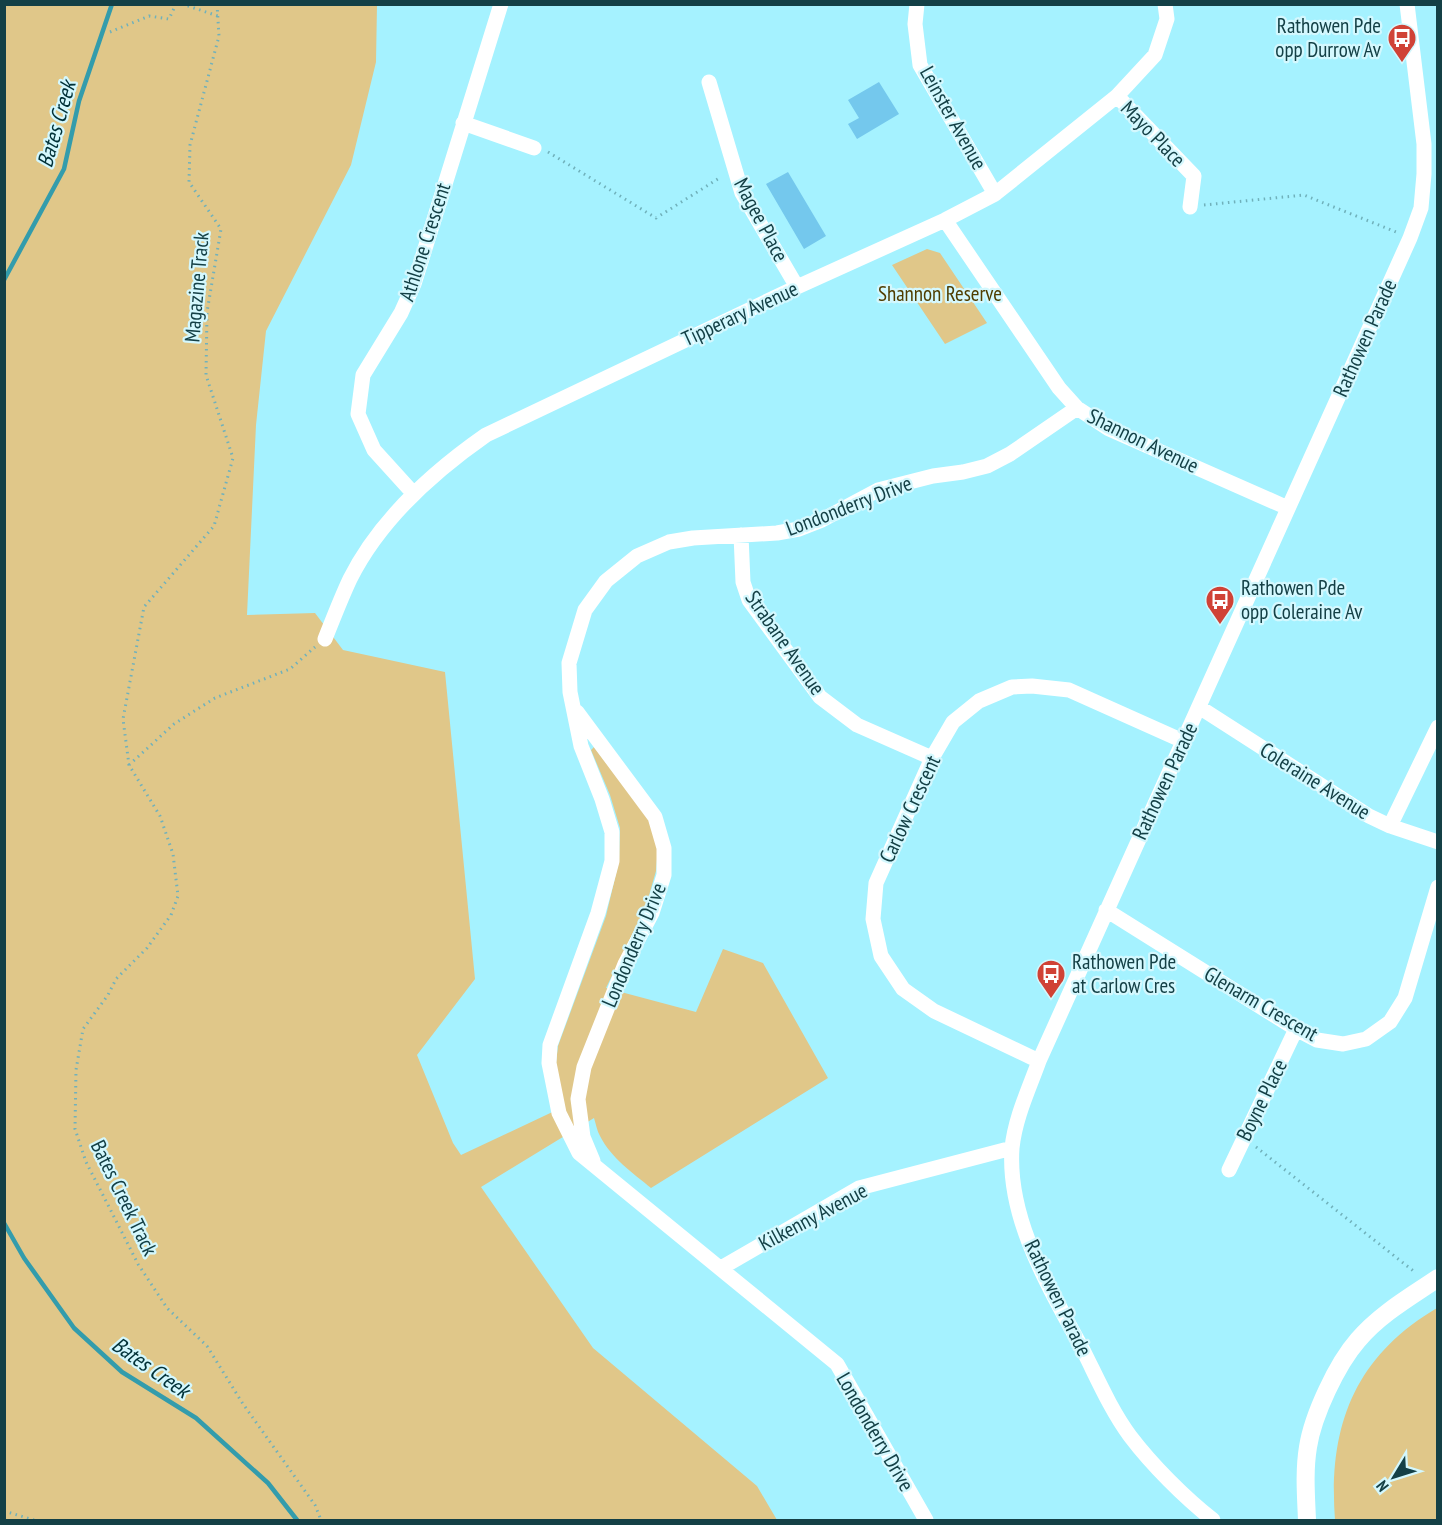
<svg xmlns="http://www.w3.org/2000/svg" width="1442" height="1525" font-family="'PT Sans Narrow',sans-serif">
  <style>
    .green { fill: #e0c789 }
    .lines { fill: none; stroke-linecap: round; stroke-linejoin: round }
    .stream { stroke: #339cac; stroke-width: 4.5 }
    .building { fill: #74c8ed }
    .path { stroke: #70b1bb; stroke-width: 3; stroke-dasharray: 1.5 4.5; stroke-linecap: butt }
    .minor { stroke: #fff; stroke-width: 15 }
    .tertiary { stroke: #fff; stroke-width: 18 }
    .labels { text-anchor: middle; stroke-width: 4.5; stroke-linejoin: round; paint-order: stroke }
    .poi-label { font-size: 21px; fill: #144046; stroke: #d4f8fe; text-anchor: start }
    .street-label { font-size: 21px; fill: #144046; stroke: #d4f8fe }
    .park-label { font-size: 21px; fill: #4f3d00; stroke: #d4f8fe }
    .water-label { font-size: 22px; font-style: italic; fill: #003138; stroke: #d4f8fe }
  </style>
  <rect width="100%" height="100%" fill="#a5f2ff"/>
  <path class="green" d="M5 5H377L376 62 351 165 266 331 256 425 247 615 315 613 343 650 445 672 475 979 417 1055 453 1143 461 1155 563 1107 556 1063 558 1046 606 916 619 861 620 828 610 795 591 750 594 747 648 818 658 847 656 871 646 906 606 988 696 1012 723 949 763 963 828 1078 651 1188C633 1173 611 1158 600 1136 597 1131 596 1124 594 1118L481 1187 593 1348 757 1486 777 1520H5Z
    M927 249 940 253 987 323 945 344 892 265Z
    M1437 1308V1520H1335C1328 1427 1354 1357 1437 1308Z"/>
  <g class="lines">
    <path class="stream" d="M4 280 64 169 79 101 112 4
      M4 1223 24 1258 74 1328 122 1372 196 1418 268 1483 297 1520"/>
  </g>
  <path class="building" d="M879 82 899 114 857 139 848 124 859 118 848 100Z
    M788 172 826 236 804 249 766 184Z"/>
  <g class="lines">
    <path class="path" d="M182 4 218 16
      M217 4 219 36 190 145 189 182 221 229 207 312 206 375 233 458 214 526 144 607 123 719 129 765 160 816 173 854 178 896 171 915 147 948 116 979 108 995 83 1029 76 1070 75 1129 86 1162 107 1203 138 1264 167 1308 207 1346 243 1404 315 1505 321 1520
      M110 32 149 16 169 19 176 4
      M548 152 656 218 721 177
      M1204 205 1304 195 1396 232
      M129 765 174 724 196 710 215 698 290 669 315 647
      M1256 1147 1416 1273
      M4 1511 34 1520"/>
    <path class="minor" d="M917 4 915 24 920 65 995 194
      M709 82 742 193 797 287
      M1117 96 1194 176 1190 207
      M463 123 534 148
      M945 220 1059 388 1077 408 1109 429 1288 508
      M413 493 374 450 358 414 363 375 401 313 414 284 501 4
      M741 535 743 582 749 600 820 697 857 725 932 758
      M325 639C333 619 341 598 350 579 380 519 433 472 486 435L797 287 945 220 995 194 1117 96 1155 55 1167 19 1165 4
      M1199 707 1369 816 1390 826 1438 842
      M577 712 655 817 664 848V875L652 913 625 964 584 1067 578 1099 583 1137 593 1161
      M1390 826 1438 727
      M1106 910 1296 1029 1317 1040 1343 1044 1366 1039 1390 1022 1405 998 1438 887
      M1039 1061 934 1011 903 989 881 956 873 919 876 883 932 758 953 722 979 701 1012 687 1032 686 1069 690 1183 741
      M1229 1170 1296 1029
      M721 1268 859 1188 1012 1148
      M926 1520 837 1364 579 1153 559 1113 549 1063 550 1045 598 913 612 861V832L602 799 581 746 570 692 569 663 585 610 606 581 637 556 669 542 693 538 777 533 799 529 822 520 878 490 933 476 963 472 987 466 1010 454 1077 408
      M1213 1520C1184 1497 1152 1465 1130 1436 1111 1410 1098 1380 1084 1352 1051 1290 1007 1221 1012 1148 1015 1118 1029 1089 1039 1061L1410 238 1421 208 1424 174V144L1407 4"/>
    <path class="tertiary" d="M1307 1520C1306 1496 1304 1471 1308 1447 1313 1415 1337 1364 1358 1340 1380 1314 1410 1297 1438 1278"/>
  </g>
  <defs>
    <g id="bus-pin" transform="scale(1.5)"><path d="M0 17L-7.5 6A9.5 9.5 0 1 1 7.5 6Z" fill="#d04236" stroke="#d4f8fe"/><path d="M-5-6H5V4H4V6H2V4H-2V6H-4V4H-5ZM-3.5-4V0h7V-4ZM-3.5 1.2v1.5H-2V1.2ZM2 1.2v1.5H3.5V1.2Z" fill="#fff"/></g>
  </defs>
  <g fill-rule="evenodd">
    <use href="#bus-pin" x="1402" y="38"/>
    <use href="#bus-pin" x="1220" y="600"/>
    <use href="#bus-pin" x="1051" y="974"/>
  </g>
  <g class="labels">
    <g class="poi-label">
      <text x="1381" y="33" text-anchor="end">Rathowen Pde<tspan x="1381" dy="24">opp Durrow Av</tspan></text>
      <text x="1241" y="595">Rathowen Pde<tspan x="1241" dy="24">opp Coleraine Av</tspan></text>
      <text x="1072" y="969">Rathowen Pde<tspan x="1072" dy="24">at Carlow Cres</tspan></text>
    </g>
    <g class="street-label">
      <text transform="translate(953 118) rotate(61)" y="7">Leinster Avenue</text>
      <text transform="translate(1153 134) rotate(46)" y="7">Mayo Place</text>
      <text transform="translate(761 220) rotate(62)" y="7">Magee Place</text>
      <text transform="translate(425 242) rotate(-72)" y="7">Athlone Crescent</text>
      <text transform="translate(197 287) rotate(-85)" y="7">Magazine Track</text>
      <text transform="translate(740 314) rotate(-25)" y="7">Tipperary Avenue</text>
      <text transform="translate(1365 338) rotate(-66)" y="7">Rathowen Parade</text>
      <text transform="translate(1143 441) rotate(26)" y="7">Shannon Avenue</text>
      <text transform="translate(849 506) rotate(-21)" y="7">Londonderry Drive</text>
      <text transform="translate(785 643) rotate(55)" y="7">Strabane Avenue</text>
      <text transform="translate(1165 781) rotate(-65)" y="7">Rathowen Parade</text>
      <text transform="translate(1315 781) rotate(32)" y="7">Coleraine Avenue</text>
      <text transform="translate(910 809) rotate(-65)" y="7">Carlow Crescent</text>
      <text transform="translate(634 945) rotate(-67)" y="7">Londonderry Drive</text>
      <text transform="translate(1261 1004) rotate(30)" y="7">Glenarm Crescent</text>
      <text transform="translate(1262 1100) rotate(-64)" y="7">Boyne Place</text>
      <text transform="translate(124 1198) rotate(64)" y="7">Bates Creek Track</text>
      <text transform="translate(813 1217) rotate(-28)" y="7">Kilkenny Avenue</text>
      <text transform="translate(1058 1298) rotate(64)" y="7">Rathowen Parade</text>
      <text transform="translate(875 1432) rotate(60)" y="7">Londonderry Drive</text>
    </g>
    <g class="park-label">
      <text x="940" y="301">Shannon Reserve</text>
    </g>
    <g class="water-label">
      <text transform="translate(56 124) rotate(-74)" y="8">Bates Creek</text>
      <text transform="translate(151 1367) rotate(35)" y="8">Bates Creek</text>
    </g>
  </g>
  <rect width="1442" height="1525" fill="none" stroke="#144046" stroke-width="12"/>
  <g transform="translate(1394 1477) rotate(232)" stroke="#d4f8fe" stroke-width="4.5" paint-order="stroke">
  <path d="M0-4.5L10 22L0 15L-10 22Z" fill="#144046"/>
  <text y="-9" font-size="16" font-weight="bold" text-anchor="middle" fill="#144046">N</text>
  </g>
</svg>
